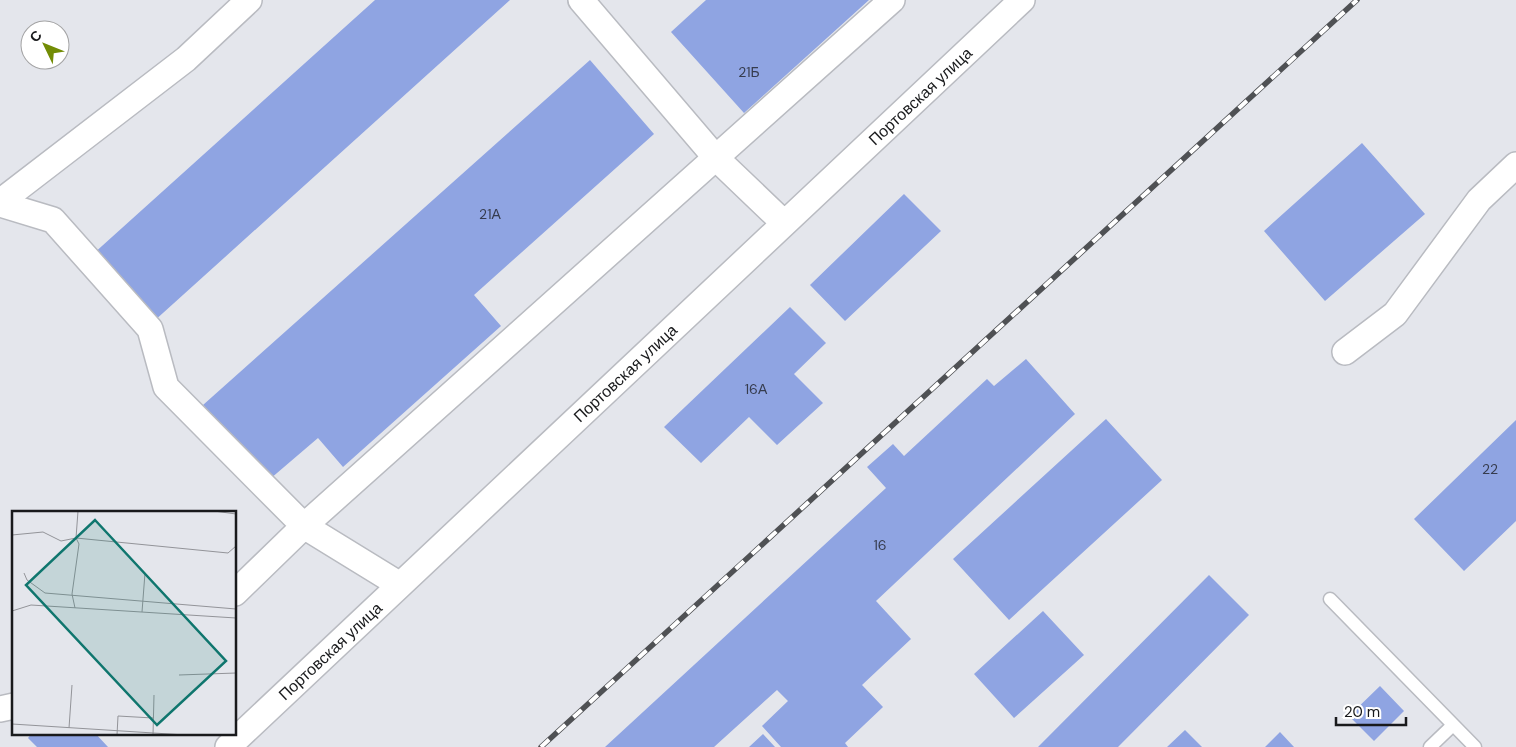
<svg xmlns="http://www.w3.org/2000/svg" width="1516" height="747" font-family="'DM Sans',sans-serif">
  <style>
    .building { fill: #8fa4e2 }
    .lines { fill: none; stroke-linecap: round; stroke-linejoin: round }
    .service-casing { stroke: #b9bbc1; stroke-width: 15 }
    .minor-casing { stroke: #b9bbc1; stroke-width: 28 }
    .service { stroke: #fff; stroke-width: 12 }
    .minor { stroke: #fff; stroke-width: 25 }
    .rail-casing { stroke: #4f5154; stroke-width: 5.5 }
    .rail { stroke: #fff; stroke-width: 4; stroke-dasharray: 11; stroke-linecap: butt }
    .labels { text-anchor: middle; stroke-width: 4.5; stroke-linejoin: round; paint-order: stroke }
    .number-label { font-size: 14px; fill: #363c4e }
    .street-label { font-size: 16px; fill: #191a1c; stroke: #fff }
    .inset-road { fill: none; stroke: #939499; stroke-width: 1 }
    .view { fill: #0f766e; fill-opacity: 0.15; stroke: #0f766e; stroke-width: 2.5 }
    .inset-edge { fill: none; stroke: #191a1c; stroke-width: 2.5 }
  </style>
  <rect width="100%" height="100%" fill="#e4e6ec"/>
  <path class="building" d="M375 0H510L153 322 92 255Z
    M706 0H869L744 113 671 32Z
    M590 60 654 134 474 295 501 326 343 467 318 438 270 479 203 405Z
    M1362 143 1425 214 1325 301 1264 231Z
    M904 194 941 231 845 321 810 285Z
    M790 307 826 343 794 374 823 403 777 445 749 417 701 463 664 427Z
    M1026 359 1075 414 876 601 911 639 862 685 883 707 845 743 848 747H781L762 726 788 701 777 690 714 747H605L886 488 867 467 893 444 904 456 987 379 994 386Z
    M1106 419 1162 480 1009 620 953 559Z
    M1516 420V521L1464 571 1414 519Z
    M1209 575 1249 615 1118 747H1038Z
    M1043 611 1084 655 1014 718 974 674Z
    M1380 686 1404 711 1374 741 1349 716Z
    M1185 730 1202 747H1167Z
    M1280 732 1294 747H1265Z
    M32 733H95L108 747H37L28 738Z
    M763 734 775 747H749Z"/>
  <g class="lines">
    <g class="service-casing">
      <path id="service" d="M1330 599 1475 747
        M1430 747 1453 725"/>
    </g>
    <g class="minor-casing">
      <path id="minor" d="M581 0 716 158 784 223
        M0 202 186 59 249 0
        M0 204 53 220 150 329 166 387 304 526 400 585
        M1345 352 1395 314 1479 200 1516 165
        M235 593 304 526 892 0
        M0 709 14 706
        M228 747 1022 0"/>
    </g>
    <use href="#service" class="service"/>
    <use href="#minor" class="minor"/>
    <g class="rail-casing">
      <path id="rail" d="M541 747 1357 0"/>
    </g>
    <use href="#rail" class="rail"/>
  </g>
  <g class="labels">
    <g class="number-label">
      <text x="749" y="77">21Б</text>
      <text x="490" y="219">21А</text>
      <text x="756" y="394">16А</text>
      <text x="1490" y="474">22</text>
      <text x="880" y="550">16</text>
    </g>
    <g class="street-label">
      <text transform="translate(920 96) rotate(-43)" y="6">Портовская улица</text>
      <text transform="translate(625 373) rotate(-43)" y="6">Портовская улица</text>
      <text transform="translate(330 651) rotate(-43)" y="6">Портовская улица</text>
    </g>
  </g>
  <g transform="translate(12 511)">
    <rect width="224" height="224" fill="#e4e6ec"/>
    <path class="inset-road" d="M202 0 224 3M0 24 31 21 49 30 64 27 216 42 224 35M12 62 15 69 33 82 224 98M63 97 60 83 67 33 64 27 66 0M0 100 19 94 224 107M130 101 133 62M167 164 224 162M0 213 173 224M57 217 60 174M105 224 106 205 141 207M141 224 142 184"/>
    <path class="view" d="M83 9 214 150 145 214 14 74Z"/>
    <rect width="224" height="224" class="inset-edge"/>
  </g>
  <g transform="translate(45 45) rotate(313)"><circle r="24" fill="#ffffff" stroke="#a3a3a4"/>
  <path d="M0-4L9 19L0 12L-9 19Z" fill="#728c05"/>
  <text y="-8" font-size="14" font-weight="bold" text-anchor="middle" fill="#191a1c">С</text>
  </g>
  <path d="M1336 717v8h70v-8" fill="none" stroke="#191a1c" stroke-width="2.5"/>
  <text x="1344" y="717" font-size="15" fill="#191a1c" stroke="#ffffff" stroke-width="4" paint-order="stroke">20 m</text>
</svg>
